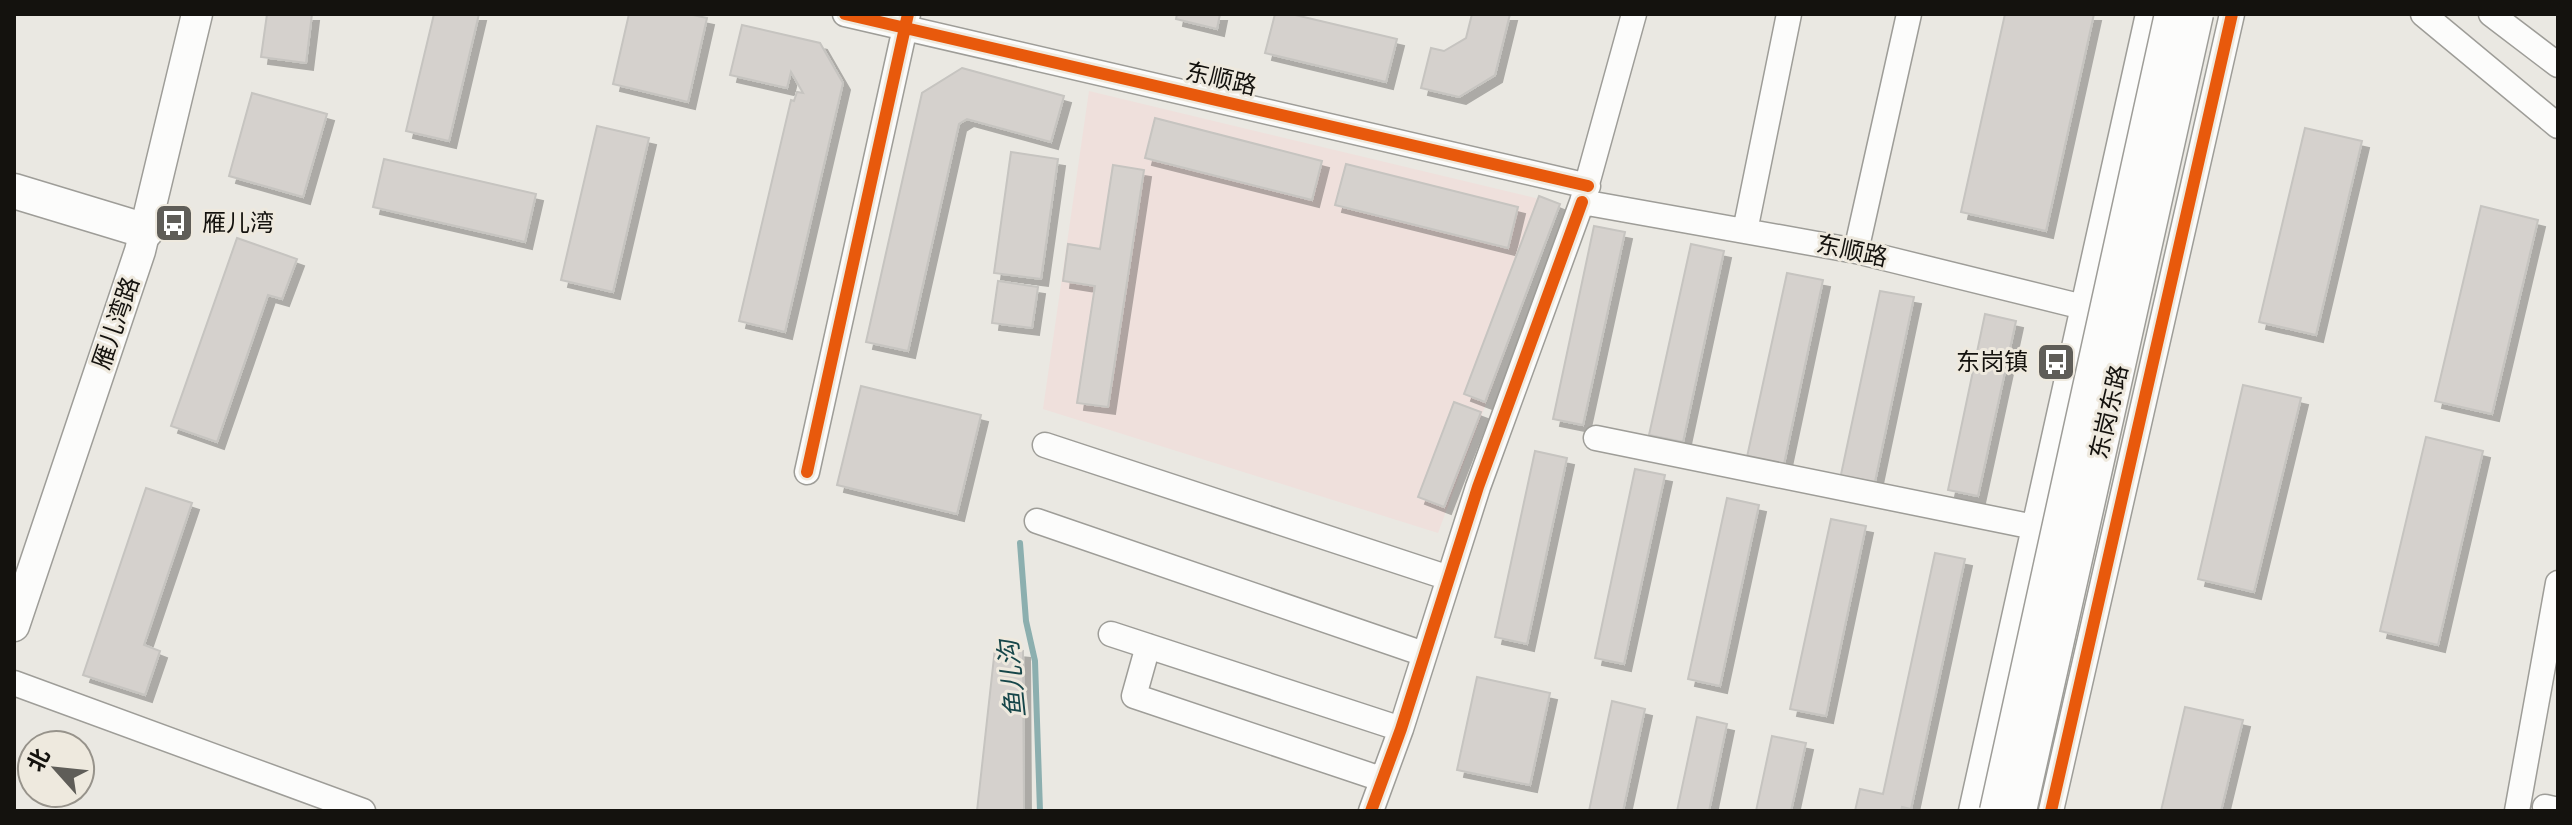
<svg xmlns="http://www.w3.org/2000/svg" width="2572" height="825" font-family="Karla,'Noto Sans SC',sans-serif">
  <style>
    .commercial { fill: #efe0dc }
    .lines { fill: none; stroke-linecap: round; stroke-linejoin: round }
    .stream { stroke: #8cafaf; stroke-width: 6 }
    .building { fill: #d5d1cd; stroke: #c6c4c0; stroke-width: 2; filter: url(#shadow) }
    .minor-casing { stroke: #9e9d98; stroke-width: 27 }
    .major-casing { stroke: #9e9d98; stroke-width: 33 }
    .highway-casing { stroke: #9e9d98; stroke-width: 37 }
    .minor { stroke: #fcfcfb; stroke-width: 24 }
    .major { stroke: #fcfcfb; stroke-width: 30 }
    .highway { stroke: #fcfcfb; stroke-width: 34 }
    .major-bridge-casing { stroke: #9e9d98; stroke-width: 33; stroke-linecap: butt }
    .major-bridge { stroke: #fcfcfb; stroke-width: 30 }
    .cycleway-casing { stroke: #eee9de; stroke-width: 17 }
    .cycleway { stroke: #e8590c; stroke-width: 12 }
    .labels { text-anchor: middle; stroke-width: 6; stroke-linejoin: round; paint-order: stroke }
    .street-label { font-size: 24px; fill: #14120e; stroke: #eee9de }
    .poi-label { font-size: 24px; fill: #14120e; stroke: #eee9de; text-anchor: start }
    .water-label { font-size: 26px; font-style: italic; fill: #164649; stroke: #eee9de }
  </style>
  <defs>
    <filter id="shadow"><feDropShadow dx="7" dy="7" stdDeviation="0" flood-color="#0004"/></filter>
  </defs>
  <rect width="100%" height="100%" fill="#eae8e2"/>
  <path class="commercial" d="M1089 91 1560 204 1438 533 1043 409Z"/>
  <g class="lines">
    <path class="stream" d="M1020 543 1026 621 1035 661 1040 811"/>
  </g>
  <path class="building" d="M267 14H312L306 63 261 57Z
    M434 14H479L449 141 406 131Z
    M629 14H688L707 18 688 102 613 84Z
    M1177 14H1220L1217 29 1176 19Z
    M1275 14H1291L1397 39 1386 82 1265 53Z
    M1472 14H1510L1495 75 1459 97 1421 88 1431 48 1444 51 1466 38Z
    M2005 14H2094L2046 231 1961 212Z
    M742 25 820 43 843 83 785 332 739 321 791 100 794 101 797 92 803 93 791 72 787 88 730 75Z
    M962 68 1064 96 1051 142 967 119 959 124 908 351 866 342 922 93Z
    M252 93 327 114 303 197 229 176Z
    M1155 118 1322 161 1312 200 1145 158Z
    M597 126 649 138 613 292 561 280Z
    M2305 128 2362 141 2316 335 2259 322Z
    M1011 152 1058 159 1041 279 994 273Z
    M384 159 536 194 525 242 373 207Z
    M1346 164 1518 207 1508 248 1335 205Z
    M1113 165 1144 170 1108 407 1077 403 1095 286 1063 281 1068 244 1100 249Z
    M1539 196 1560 204 1485 402 1464 394Z
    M2481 206 2538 220 2492 414 2435 401Z
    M1594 226 1625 232 1583 425 1553 419Z
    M237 238 297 259 282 299 268 295 217 442 171 426Z
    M1691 244 1724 251 1683 442 1649 435Z
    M1787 273 1823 280 1784 464 1747 457Z
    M998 281 1038 287 1032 328 992 323Z
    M1880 291 1914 297 1873 491 1839 484Z
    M1985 314 2016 321 1978 496 1948 490Z
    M2243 385 2301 398 2254 592 2198 579Z
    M861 386 981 415 957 514 837 485Z
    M1454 402 1481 412 1444 507 1418 497Z
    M2426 437 2483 451 2438 645 2380 631Z
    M1535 451 1567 458 1527 644 1495 637Z
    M1635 469 1665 475 1624 664 1595 658Z
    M146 488 192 503 144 645 160 651 145 695 83 675Z
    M1727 498 1759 505 1720 686 1688 679Z
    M1831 519 1866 526 1826 716 1790 709Z
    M1935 553 1965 559 1911 809 1902 807 1901 811H1855L1860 789 1883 794Z
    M995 648 1023 651 1024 811H977Z
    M1477 677 1550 693 1530 785 1457 770Z
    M1612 701 1645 709 1623 811H1589Z
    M2185 707 2243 720 2221 811H2161Z
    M1697 717 1727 724 1709 811H1677Z
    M1772 736 1806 743 1791 811H1756Z"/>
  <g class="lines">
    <g class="minor-casing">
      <path id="minor" d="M845 14 1588 186
        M1634 14 1582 202 1856 251 2083 307
        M2423 14 2558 126
        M2491 14 2558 65
        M1745 231 1789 14
        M1856 251 1909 14
        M1596 438 2034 527
        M1045 445 1449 578
        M807 472 908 14
        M1037 521 1424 654
        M1111 634 1401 729
        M1148 646 1134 696 1381 779
        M14 683 363 811
        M2545 807 2558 810
        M1371 811 1401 729 1478 487 1582 202
        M1971 811 2148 14
        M2051 811 2232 14
        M2517 811 2558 583"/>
    </g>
    <g class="major-casing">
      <path id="major" d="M14 626 140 251 197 14"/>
    </g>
    <g class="highway-casing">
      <path id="highway" d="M14 191 146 231"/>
    </g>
    <use href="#minor" class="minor"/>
    <use href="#major" class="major"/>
    <use href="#highway" class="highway"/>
    <g class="major-bridge-casing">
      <path id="major-bridge" d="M1995 811 2170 14
        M2021 811 2198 14"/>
    </g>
    <use href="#major-bridge" class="major-bridge"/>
    <g class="cycleway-casing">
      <path id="cycleway" d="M845 14 1588 186
        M807 472 908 14
        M1371 811 1401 729 1478 487 1582 202
        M2051 811 2232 14"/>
    </g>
    <use href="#cycleway" class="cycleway"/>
  </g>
  <defs>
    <g id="bus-square" transform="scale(2)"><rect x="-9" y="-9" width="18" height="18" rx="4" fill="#5f5d58" stroke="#eee9de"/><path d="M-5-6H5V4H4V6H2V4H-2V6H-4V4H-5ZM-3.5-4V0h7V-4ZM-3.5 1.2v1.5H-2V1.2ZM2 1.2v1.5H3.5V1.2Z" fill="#fff"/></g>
  </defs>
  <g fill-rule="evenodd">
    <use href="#bus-square" x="174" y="223"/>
    <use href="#bus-square" x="2056" y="362"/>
  </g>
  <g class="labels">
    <g class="street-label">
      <text transform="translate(1221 79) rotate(13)" y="8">东顺路</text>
      <text transform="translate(1852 251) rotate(12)" y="8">东顺路</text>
      <text transform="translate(116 323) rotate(-71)" y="8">雁儿湾路</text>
      <text transform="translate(2109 412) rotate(-77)" y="8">东岗东路</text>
    </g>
    <g class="poi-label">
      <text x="202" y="231">雁儿湾</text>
      <text x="2028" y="370" text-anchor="end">东岗镇</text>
    </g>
    <g class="water-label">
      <text transform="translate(1012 679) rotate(-96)" y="9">鱼儿沟</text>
    </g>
  </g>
  <rect width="2572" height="825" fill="none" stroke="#14120e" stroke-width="32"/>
  <g transform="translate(56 769) rotate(297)"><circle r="38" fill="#eee9de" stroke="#97938b" stroke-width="2"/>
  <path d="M0-6L14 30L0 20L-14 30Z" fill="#5f5d58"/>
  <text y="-12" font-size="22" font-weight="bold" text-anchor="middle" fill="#14120e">北</text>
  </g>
</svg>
